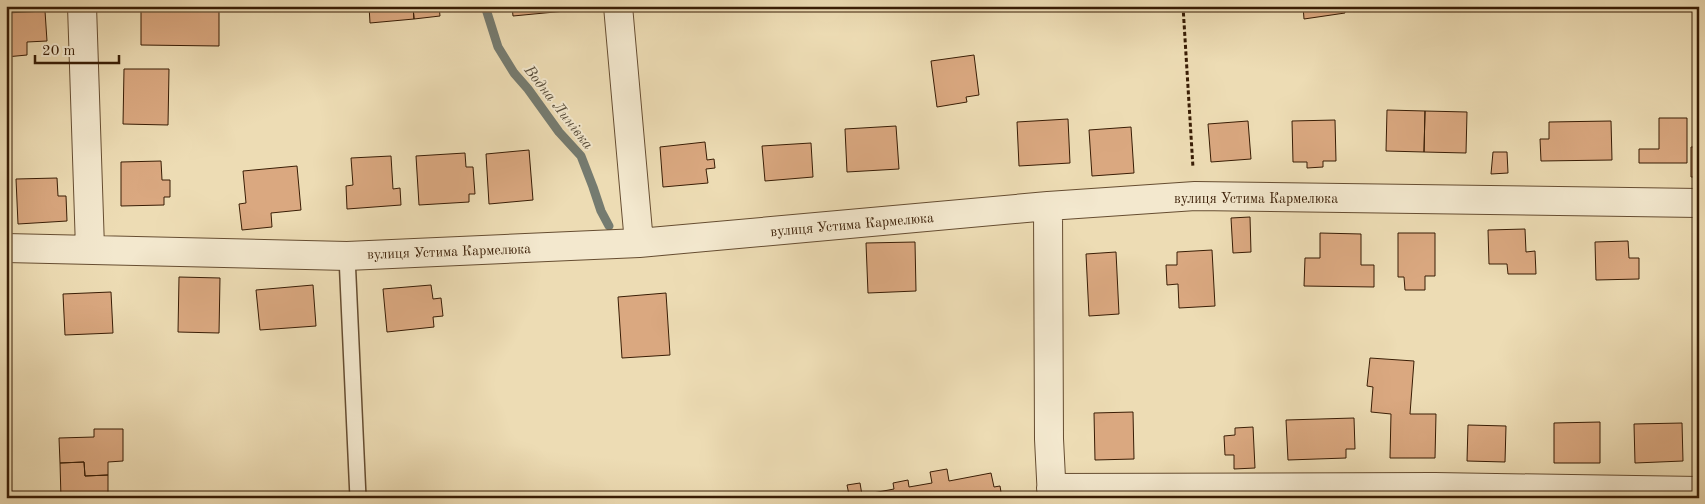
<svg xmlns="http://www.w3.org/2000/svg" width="1705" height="504" font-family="'Old Standard TT',serif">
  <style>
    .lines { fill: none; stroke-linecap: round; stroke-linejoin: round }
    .stream { stroke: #757b70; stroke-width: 9 }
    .building { fill: #daa880; stroke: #391d05 }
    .service-casing { stroke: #664d31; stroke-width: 18 }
    .minor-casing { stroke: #664d31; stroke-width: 30 }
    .path { stroke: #391d05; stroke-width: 3; stroke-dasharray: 4 2.5; stroke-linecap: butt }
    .service { stroke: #f3e8ce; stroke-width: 15 }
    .minor { stroke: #f3e8ce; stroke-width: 28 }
    .labels { text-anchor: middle; stroke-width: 4; stroke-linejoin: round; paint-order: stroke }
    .street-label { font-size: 14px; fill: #391d05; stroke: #f3e8ce }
    .water-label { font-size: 15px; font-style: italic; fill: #574c3a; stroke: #f3e8ce }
  </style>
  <rect width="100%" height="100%" fill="#eddcb4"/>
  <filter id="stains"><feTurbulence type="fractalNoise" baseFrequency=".004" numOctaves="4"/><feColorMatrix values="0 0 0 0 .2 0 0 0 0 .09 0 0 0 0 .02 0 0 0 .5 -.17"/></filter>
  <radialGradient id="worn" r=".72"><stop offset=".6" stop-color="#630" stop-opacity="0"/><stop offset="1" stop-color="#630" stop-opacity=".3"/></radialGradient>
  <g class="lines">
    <path class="stream" d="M485 6 498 47 514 73 528 89 559 132 581 156 593 187 601 211 609 226"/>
  </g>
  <path class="building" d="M176 6H199V10H219V46L141 45V7Z
    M369 6H413L414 19 370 23Z
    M413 6H439L440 16 414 19Z
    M512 6H576V10L513 16Z
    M1303 6H1344L1345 13 1304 19Z
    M45 11 47 41 27 42V55L6 57V13Z
    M974 55 979 95 966 97 967 102 937 107 931 61Z
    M124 69H169L168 125 123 124Z
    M1387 110 1425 111 1424 152 1386 151Z
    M1425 111 1467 112 1466 153 1424 152Z
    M1659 118H1687V163H1639V149H1659Z
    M1068 119 1070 163 1019 166 1017 122Z
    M1335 120 1336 161H1323V167L1307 168V162H1293L1292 121Z
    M1248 121 1251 159 1211 162 1208 124Z
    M1611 121 1612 160 1541 161 1540 139H1549V122Z
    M896 126 899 169 847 172 845 129Z
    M1131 127 1134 173 1092 176 1089 130Z
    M705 142 707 160 714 159 715 168 706 169 708 183 663 187 660 147Z
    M811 143 813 177 765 181 762 146Z
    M1691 147H1699V177H1691Z
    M529 150 533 200 489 204 486 154Z
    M1493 152H1507L1508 173 1491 174Z
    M465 153 466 167H473L475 194H469V202L419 205 416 156Z
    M391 156 393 189 400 188 401 205 347 209 346 186 353 185 351 158Z
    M161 161 162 180H170V197H164V205L121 206V162Z
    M297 166 301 210 271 213 272 227 242 230 239 204 246 203 243 171Z
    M57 178 58 196H66L67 221 18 224 16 179Z
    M1250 217 1251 252 1233 253 1231 218Z
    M1525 229 1526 252 1535 251 1536 274H1508L1507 264H1489L1488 230Z
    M1320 233 1361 234V265H1374V287L1304 286 1305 258H1320Z
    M1398 233H1435V276H1425V290H1405L1404 277H1398Z
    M1628 241 1629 258H1639V279L1596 280 1595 242Z
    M915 242 916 291 868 293 866 243Z
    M1212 250 1215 306 1179 308 1178 284 1167 285 1166 265H1177V252Z
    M1116 252 1119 314 1089 316 1086 254Z
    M179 277 220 278 219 333 178 332Z
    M313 285 316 326 260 330 256 290Z
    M431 285 433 299 441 298 443 316 433 317 434 327 387 332 383 289Z
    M111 292 113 333 65 335 63 294Z
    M666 293 670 355 622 358 618 297Z
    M1370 358 1414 361 1410 414H1436L1435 458H1390L1391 414 1371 412 1373 387 1367 386Z
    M1133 412 1134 459 1095 460 1094 413Z
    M1354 418 1355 449H1346V458L1288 460 1286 420Z
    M1600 422V463H1554V423Z
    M1682 423 1683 461 1635 463 1634 424Z
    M1468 425 1506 426 1505 462 1467 461Z
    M1253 427 1255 468 1234 469V455H1225L1224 436 1235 435V428Z
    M94 429H123V461L108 462V475L85 476 84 462 60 463 59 438 94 437Z
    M84 462 85 476 108 475V498H61L60 463Z
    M947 469 949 481 991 473 994 487 1000 486 1002 498H831L849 495 847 485 860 483 862 495 894 489 893 483 908 480 909 487 932 483 930 472Z"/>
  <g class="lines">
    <g class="service-casing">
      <path id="service" d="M347 256 358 498"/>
    </g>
    <g class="minor-casing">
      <path id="minor" d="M82 6 90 248
        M618 6 639 243
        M1048 206 1049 439 1052 498
        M6 248 347 256 639 243 1048 206 1195 196 1699 203
        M1051 488 1435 487 1699 491"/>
    </g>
    <path class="path" d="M1183 6 1193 168"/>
    <use href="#service" class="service"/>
    <use href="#minor" class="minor"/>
  </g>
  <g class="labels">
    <g class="street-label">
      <text x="1256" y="203">вулиця Устима Кармелюка</text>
      <text transform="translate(852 224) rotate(-5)" y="5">вулиця Устима Кармелюка</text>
      <text transform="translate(449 251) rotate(-2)" y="5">вулиця Устима Кармелюка</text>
    </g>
    <g class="water-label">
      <text transform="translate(559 107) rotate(52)" y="5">Водна Линівка</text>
    </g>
  </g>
  <rect width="1705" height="504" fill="none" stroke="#eddcb4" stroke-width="25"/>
  <rect x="8" y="8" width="1690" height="489" fill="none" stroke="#391d05" stroke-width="2.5"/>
  <rect x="12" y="12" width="1680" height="479" fill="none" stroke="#391d05"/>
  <path d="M35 55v8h84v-8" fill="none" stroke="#391d05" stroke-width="2.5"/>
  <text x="42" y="55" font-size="15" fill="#391d05" stroke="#f3e8ce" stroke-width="4" paint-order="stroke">20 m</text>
  <rect width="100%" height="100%" filter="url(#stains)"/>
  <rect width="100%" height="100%" fill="url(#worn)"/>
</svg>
